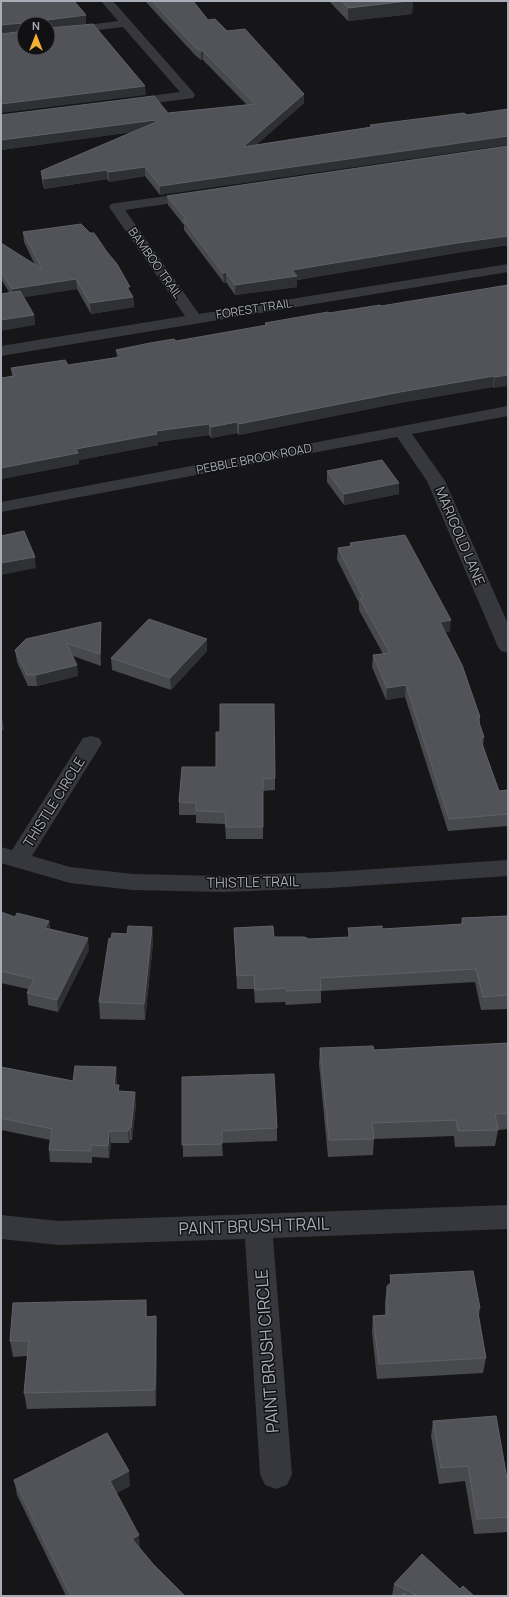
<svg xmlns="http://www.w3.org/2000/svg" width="509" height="1597" font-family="Manrope,sans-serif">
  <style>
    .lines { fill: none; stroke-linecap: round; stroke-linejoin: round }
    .minor { fill: #37383d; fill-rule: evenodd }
    .wall { fill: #47494d }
    .shaded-wall { fill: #2f3033 }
    .building { fill: #525359; stroke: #5f6168 }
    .labels { text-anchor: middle; stroke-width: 3; stroke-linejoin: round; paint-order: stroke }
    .far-street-label { font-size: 12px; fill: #a8adb8; stroke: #111113 }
    .street-label { font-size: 14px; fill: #a8adb8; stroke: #111113 }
    .near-street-label { font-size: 17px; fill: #a8adb8; stroke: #111113 }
  </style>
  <rect width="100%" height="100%" fill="#161618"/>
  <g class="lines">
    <path class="minor" d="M101 1H113L193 92 195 95 193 98 127 107 123 106 121 103 123 100 127 99 180 92 123 27 48 36V30L118 21Z
      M196 192 201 193 203 196 201 199 125 210 199 314 508 264V272L1 356V346L185 316 109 207 111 204 116 203Z
      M508 406V416L412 434 445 481 508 624V653L501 651 498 647 427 481 397 437 1 512V502Z
      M91 736 99 738 102 743 32 856 70 867 133 874 222 876 330 872 508 860V876L330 888 222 892 133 890 70 883 1 863V847L12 850 83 738Z
      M508 1205V1229L273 1238 292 1474 287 1485 276 1489 265 1485 260 1474 245 1239 59 1245 1 1239V1215L59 1221Z"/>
  </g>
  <path class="wall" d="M145 1H193L208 20 227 31 304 103 256 145 370 127V125L464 113 160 195 145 176 109 182 107 179 44 189 42 181 41 171 132 132 1 150V115L168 113 247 105 203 60H201L195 55Z
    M329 1H413L412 14 348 21Z
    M508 146V245L456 253 297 280V287L235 295 226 282 224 283 184 230V225L168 205 167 196Z
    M23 232 130 292 133 297 134 307 91 314 77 289 24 297 34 315 35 325 9 292 1 279V243L35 265 24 242Z
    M508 285 494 388 493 387 399 403 239 435 237 433 211 438 209 435 158 442V445L79 460V464L1 479V378L12 376 11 368 68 365 117 357 116 350 176 341 265 326V323L381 306Z
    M327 471 399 494 344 505 327 482Z
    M350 543 450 632H445L480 717V724L484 737 483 747 499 791 508 790V826L448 831 405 697 386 700 372 667 373 655 383 654 359 610V603L337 559 338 548 350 546Z
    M101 622V666L73 656 78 676 37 686H28L17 662 15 650Z
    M207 639V651L171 690 112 670 111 658Z
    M182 767 275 778V790L263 791V839H226L225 824 196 823V815H179V802Z
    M1 912 15 917 49 921 50 929 89 950 58 1012 28 1005 27 993 28 989 1 983Z
    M508 916V1009L481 1010 475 982 321 991V1003L286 1005 285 1002 255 1003 254 989H237L234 928 274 937 309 939 348 937V928L382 929 461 924 462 918Z
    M152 927 153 943 145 1020 100 1019 99 1002 111 939Z
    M508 1043V1129L498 1130 495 1146 455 1147 454 1136 374 1139 373 1155 328 1157 319 1064 320 1048 374 1050Z
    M1 1067 73 1081 117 1080V1085H119V1091L136 1104 132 1140H130L129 1143H111L109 1158 92 1157V1163L50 1162 49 1150 50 1140 1 1130Z
    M182 1077 277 1128V1141L222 1143 223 1156 183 1157Z
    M390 1275 480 1308 479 1316 486 1358 483 1373 377 1379 372 1332 373 1316 385 1315V1302L387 1286 390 1284Z
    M156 1316 157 1332 156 1406 27 1409 24 1393 27 1356 13 1357 10 1341 147 1317Z
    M433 1421 508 1484V1532L474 1534 465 1481 439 1484 431 1436Z
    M14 1480 130 1486 116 1493 140 1548 153 1564 185 1596H66L17 1495Z
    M394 1584 460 1589 474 1596H392Z"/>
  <path class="shaded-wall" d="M408 1H413L412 14 348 21V8Z
    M86 15V24L48 28V24H47V20Z
    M23 23 24 32 1 34V25Z
    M201 51H203V60H201Z
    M145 86 146 95 1 113V104Z
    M304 94V103L243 156V147Z
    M156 120V129L1 150V140Z
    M508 136V145L160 195V186Z
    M145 167V176L109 182 108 172Z
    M107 170V179L44 189 43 179Z
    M508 236V245L456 253 297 280V287L235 295V285L292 270 457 243Z
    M226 272V282L224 283 223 273Z
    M76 279 77 289 13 299 12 289Z
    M133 297 134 307 91 314 90 303Z
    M34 315 35 325 1 331V320Z
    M508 375V386L494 388 495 377Z
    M494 376 493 387 399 403 239 435V424L400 392Z
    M237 422V433L211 438V427Z
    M209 424V435L158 442V445L79 460V464L1 479V468L76 449 156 431Z
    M399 483V494L344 505V494Z
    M35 557 36 568 1 575V563Z
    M451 620 450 632 439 633 440 622Z
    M101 622V666L100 654Z
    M207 639V651L171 690 170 678Z
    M77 665 78 676 37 686 36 675Z
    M406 685 405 697 386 700 387 688Z
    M2 717 4 729 1 732V719Z
    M49 921 50 933 45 928Z
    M152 927 153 943 145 1020 144 1004Z
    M88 938 89 950 58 1012 57 1000Z
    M116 1067 117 1080 115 1098 114 1085Z
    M135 1092 136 1104 132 1140 131 1128Z
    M129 1128 130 1140 129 1143 128 1131Z
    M109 1131 111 1143 109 1158 108 1146Z
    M146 1300 147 1316V1333L146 1317Z
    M156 1316 157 1332 156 1406 155 1390Z
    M129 1471 130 1486 112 1496 110 1481Z
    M139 1535 140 1550 132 1539Z"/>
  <path class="building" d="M1 1H74L86 15 47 20V24H24L23 23 1 25Z
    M152 1H193L208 20 215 19 227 31 245 29 304 94 243 147 372 127 370 125 464 113 467 115 508 109V136L160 186 145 167 108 172 107 170 43 179 41 171 156 122V120L1 140V115L154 96 168 113 255 104 203 51H201L195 47Z
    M342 1H408L348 8Z
    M93 24 145 86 1 104V34L24 31V48H48V28Z
    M508 146V236L457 243 292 270 297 276 235 285 226 272 223 273 183 220 186 219 167 196Z
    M81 224 90 233H94L107 252 117 264 130 287H127L133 297 90 303 76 279 12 289 1 271V243L42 269 23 232Z
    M508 285V375L495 377 494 376 400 392 239 424 237 422 211 427 209 424 156 431 157 434 76 449 78 453 1 468V378L15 376 11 368 65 360 68 365 121 357 116 350 150 343 174 339 176 341 267 325 265 323 328 312 329 313 380 305 381 306Z
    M20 291 34 315 1 320V294Z
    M382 460 399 483 344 494 327 471Z
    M24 531 35 557 1 563V536Z
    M405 535 451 620 440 622 462 665 480 717H477L484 737 480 738 499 791 508 790V814L449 819 406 685 387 688 373 655 390 653 360 599 363 598 338 548 352 546 350 543Z
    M149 619 207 639 170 678 111 658Z
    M101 622 100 654 66 643 77 665 36 675H27L15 650 26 639Z
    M220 704H274L275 778 263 779V827H226L225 812 196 811V803L179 802 182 767H216V732H220Z
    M1 912 15 917 17 913 49 921 45 928 88 938 57 1000 27 993 34 979 1 971Z
    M508 916V995L483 997 476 969 320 978 321 990 286 991 285 988 255 990 254 975 237 976 234 928 273 926 274 937H304L309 939 350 937 348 928 382 926V929L463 924 462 918Z
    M128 926 152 927 144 1004 99 1002 109 938 111 939 112 933 127 934Z
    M508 1043V1113L495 1114 498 1130 458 1131 456 1120 372 1123 374 1139 329 1140 320 1048 373 1046 374 1050Z
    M75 1066 116 1067 114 1085H119L118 1091 135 1092 131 1128H129L128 1131H109L108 1146 91 1145V1151L49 1150 52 1129 1 1118V1067L73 1081Z
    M274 1074 277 1128 222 1131V1144L182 1145V1077Z
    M473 1271 480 1308H477L486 1358 379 1364 373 1316 387 1315V1286L391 1283 390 1275Z
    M146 1300V1317L156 1316 155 1390 24 1393 29 1341H10L13 1303Z
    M496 1416 508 1484V1517L477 1519 468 1466 441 1468 433 1421Z
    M107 1433 129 1471 110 1481 139 1535 132 1539 153 1564 185 1596H71L14 1480Z
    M422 1554 460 1589 463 1586 474 1596H418L394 1584Z
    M404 1593 408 1596H402Z"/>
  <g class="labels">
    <g class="far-street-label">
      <text transform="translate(155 263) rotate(55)" y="4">BAMBOO TRAIL</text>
      <text transform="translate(254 309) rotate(-9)" y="4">FOREST TRAIL</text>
      <text transform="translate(254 459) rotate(-11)" y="4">PEBBLE BROOK ROAD</text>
    </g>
    <g class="street-label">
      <text transform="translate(460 536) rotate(67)" y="5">MARIGOLD LANE</text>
      <text transform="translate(54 802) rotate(-58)" y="5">THISTLE CIRCLE</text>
      <text transform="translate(253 882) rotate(-1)" y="5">THISTLE TRAIL</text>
    </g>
    <g class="near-street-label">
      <text transform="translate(254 1226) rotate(-2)" y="6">PAINT BRUSH TRAIL</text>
      <text transform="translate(267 1351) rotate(-94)" y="6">PAINT BRUSH CIRCLE</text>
    </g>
  </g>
  <rect width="509" height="1597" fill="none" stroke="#a8adb8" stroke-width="4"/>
  <g transform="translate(36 36)"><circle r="19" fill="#111113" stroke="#4d4f55"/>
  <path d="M0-3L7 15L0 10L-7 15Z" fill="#f2b134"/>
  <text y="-6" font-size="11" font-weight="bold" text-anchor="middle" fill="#a8adb8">N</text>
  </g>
</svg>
